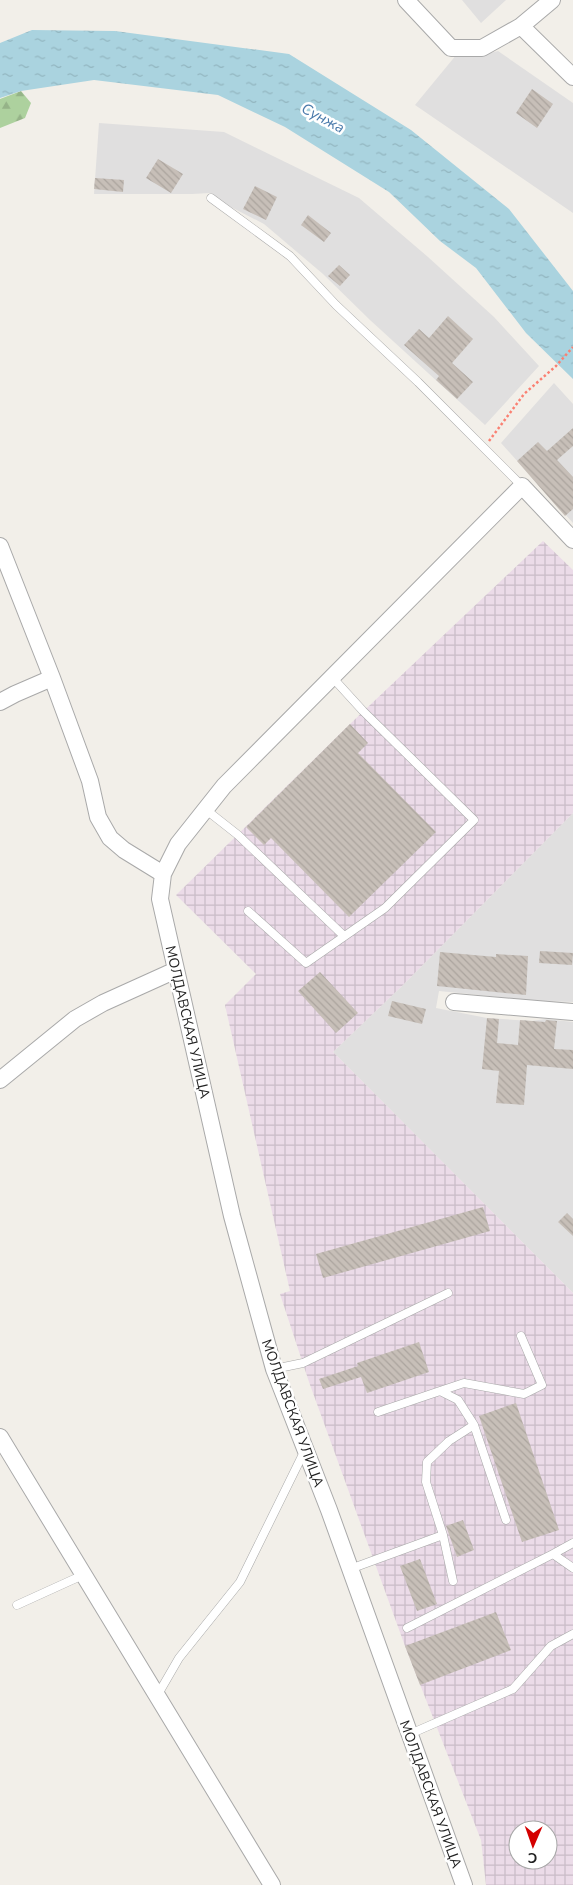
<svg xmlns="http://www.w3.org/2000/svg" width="573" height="1885" font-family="'Nunito Sans',sans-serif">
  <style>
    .residential { fill: #e0dfdf }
    .industrial { fill: url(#industrial-grid); fill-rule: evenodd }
    .forest { fill: url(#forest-firs) }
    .water { fill: url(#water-ripples) }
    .building { fill: url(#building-back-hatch) }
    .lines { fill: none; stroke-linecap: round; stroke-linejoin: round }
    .service-casing { stroke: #a9a9a9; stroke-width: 9 }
    .minor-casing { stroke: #a9a9a9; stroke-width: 18 }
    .path { stroke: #fa8072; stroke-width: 2.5; stroke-dasharray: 2.5 2.5; stroke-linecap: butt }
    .service { stroke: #fff; stroke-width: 8 }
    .minor { stroke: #fff; stroke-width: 16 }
    .labels { text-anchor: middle; stroke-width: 5; stroke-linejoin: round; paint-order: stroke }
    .street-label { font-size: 14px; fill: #222; stroke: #fff }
    .water-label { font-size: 15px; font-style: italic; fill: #4a7aab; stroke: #fff }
  </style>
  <defs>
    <pattern id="industrial-grid" width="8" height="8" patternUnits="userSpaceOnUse" patternTransform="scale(1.25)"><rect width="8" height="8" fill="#ebdbe8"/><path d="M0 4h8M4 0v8" fill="none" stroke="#c9bcc7"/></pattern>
    <pattern id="forest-firs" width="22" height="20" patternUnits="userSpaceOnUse" patternTransform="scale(1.25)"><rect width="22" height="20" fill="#add19e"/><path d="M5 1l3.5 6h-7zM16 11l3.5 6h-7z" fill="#95b388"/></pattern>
    <pattern id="water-ripples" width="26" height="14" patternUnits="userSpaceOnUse" patternTransform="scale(1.25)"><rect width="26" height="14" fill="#aad3df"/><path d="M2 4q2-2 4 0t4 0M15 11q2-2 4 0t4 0" fill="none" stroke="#92b5bf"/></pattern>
    <pattern id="building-back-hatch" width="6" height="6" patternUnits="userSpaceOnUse" patternTransform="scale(1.25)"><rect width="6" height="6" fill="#c7bfb8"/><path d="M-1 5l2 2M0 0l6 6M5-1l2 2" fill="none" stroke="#aba49e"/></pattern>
  </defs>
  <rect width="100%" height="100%" fill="#f2efe9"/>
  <path class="residential" d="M462 0H506L481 23Z
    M498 51 573 103V213L415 105 457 54 474 57Z
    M99 123 224 132 359 198 428 257 494 317 539 366 485 425 370 320 323 274 264 224 229 206 210 193 192 194H94Z
    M554 383 573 404V523L501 443Z
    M573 813V1002L539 1001 439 991 436 1008 487 1018 531 1021 546 1019 573 1022V1293L333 1052 402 986Z"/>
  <path class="industrial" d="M543 541 573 570V813L402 986 333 1052 573 1293V1885H486L481 1840 405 1646 309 1382 280 1294 290 1291 225 1005 256 974 176 895 350 724ZM518 1830H548V1860H518Z"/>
  <path class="forest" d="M21 91 31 103 25 118 0 128V99Z"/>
  <path class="water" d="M32 30 115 31 289 54 411 130 509 209 573 291V379L526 333 476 268 440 241 389 192 285 127 218 95 94 80 21 91 0 98V43Z"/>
  <path class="building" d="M532 89 553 104 537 128 516 113Z
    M158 159 183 174 171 193 146 178Z
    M95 178 124 180 123 192 94 189Z
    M255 186 277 197 266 220 243 209Z
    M308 215 331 233 324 242 301 225Z
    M339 265 350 275 340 286 328 276Z
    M448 316 473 339 452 363 473 382 457 399 436 380 439 376 404 345 419 329 429 338Z
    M573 428V446L557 460 573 477V509L565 516 517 461 538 442 547 451Z
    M350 724 368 743 358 753 436 832 349 917 271 838 264 845 246 827Z
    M540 951 573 953 572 965 539 963Z
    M440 952 496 957V954L528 956 526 995 437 986Z
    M320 972 358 1013 336 1033 298 991Z
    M392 1001 426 1009 422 1024 388 1016Z
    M487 1018 499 1019 497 1043 518 1045 520 1020 545 1022 546 1020 557 1021 554 1049 573 1050V1069L527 1065 524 1105 496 1103 499 1071 482 1069Z
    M483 1207 490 1231 323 1278 316 1254Z
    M567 1213 573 1219V1236L558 1222Z
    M419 1342 429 1372 367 1393 361 1377 323 1389 319 1379 358 1366 357 1363Z
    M516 1403 559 1530 522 1542 479 1416Z
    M463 1520 474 1550 457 1557 446 1526Z
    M420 1559 437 1604 417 1611 400 1566Z
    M496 1612 511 1650 420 1685 405 1646Z"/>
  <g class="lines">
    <g class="service-casing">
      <path id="service" d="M211 198 290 256 336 305 418 382 522 486
        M205 809 238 835 344 936
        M248 911 306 963 385 908 474 820 363 711 332 677
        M274 1369 303 1363 448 1293
        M440 1391 464 1383 524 1394 542 1385 521 1336
        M378 1412 440 1391 458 1400 474 1425
        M553 1554 573 1543
        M350 1569 443 1535
        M453 1581 443 1535 426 1482 427 1462 449 1441 474 1425 506 1520
        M17 1605 83 1575
        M407 1628 553 1554 573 1568
        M157 1696 179 1658 240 1582 305 1450
        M410 1734 513 1689 551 1646 573 1634"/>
    </g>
    <g class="minor-casing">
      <path id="minor" d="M406 0 451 48H482L521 26 573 77
        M521 26 552 0
        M0 546 52 678 90 781 98 817 110 838 124 850 163 874
        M0 702 15 694 52 678
        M454 1002 573 1012
        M0 1080 75 1019 103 1003 176 970
        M0 1437 272 1885
        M464 1885 329 1510 274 1369 232 1216 160 899 163 874 178 844 224 786 522 486 573 540"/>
    </g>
    <path class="path" d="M489 441 524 394 556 366 573 347"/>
    <use href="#service" class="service"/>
    <use href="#minor" class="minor"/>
  </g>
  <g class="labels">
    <g class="street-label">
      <text transform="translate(188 1022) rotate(77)" y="5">МОЛДАВСКАЯ УЛИЦА</text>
      <text transform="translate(293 1413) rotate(70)" y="5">МОЛДАВСКАЯ УЛИЦА</text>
      <text transform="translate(431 1794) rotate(70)" y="5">МОЛДАВСКАЯ УЛИЦА</text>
    </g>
    <g class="water-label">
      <text transform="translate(323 118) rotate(28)" y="5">Сунжа</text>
    </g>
  </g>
  <g transform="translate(533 1845) rotate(182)"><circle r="24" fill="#ffffff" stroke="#a7a7a7"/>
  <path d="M0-4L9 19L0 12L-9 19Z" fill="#d40000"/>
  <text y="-8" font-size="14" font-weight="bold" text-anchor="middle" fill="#222222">С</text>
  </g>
</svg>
